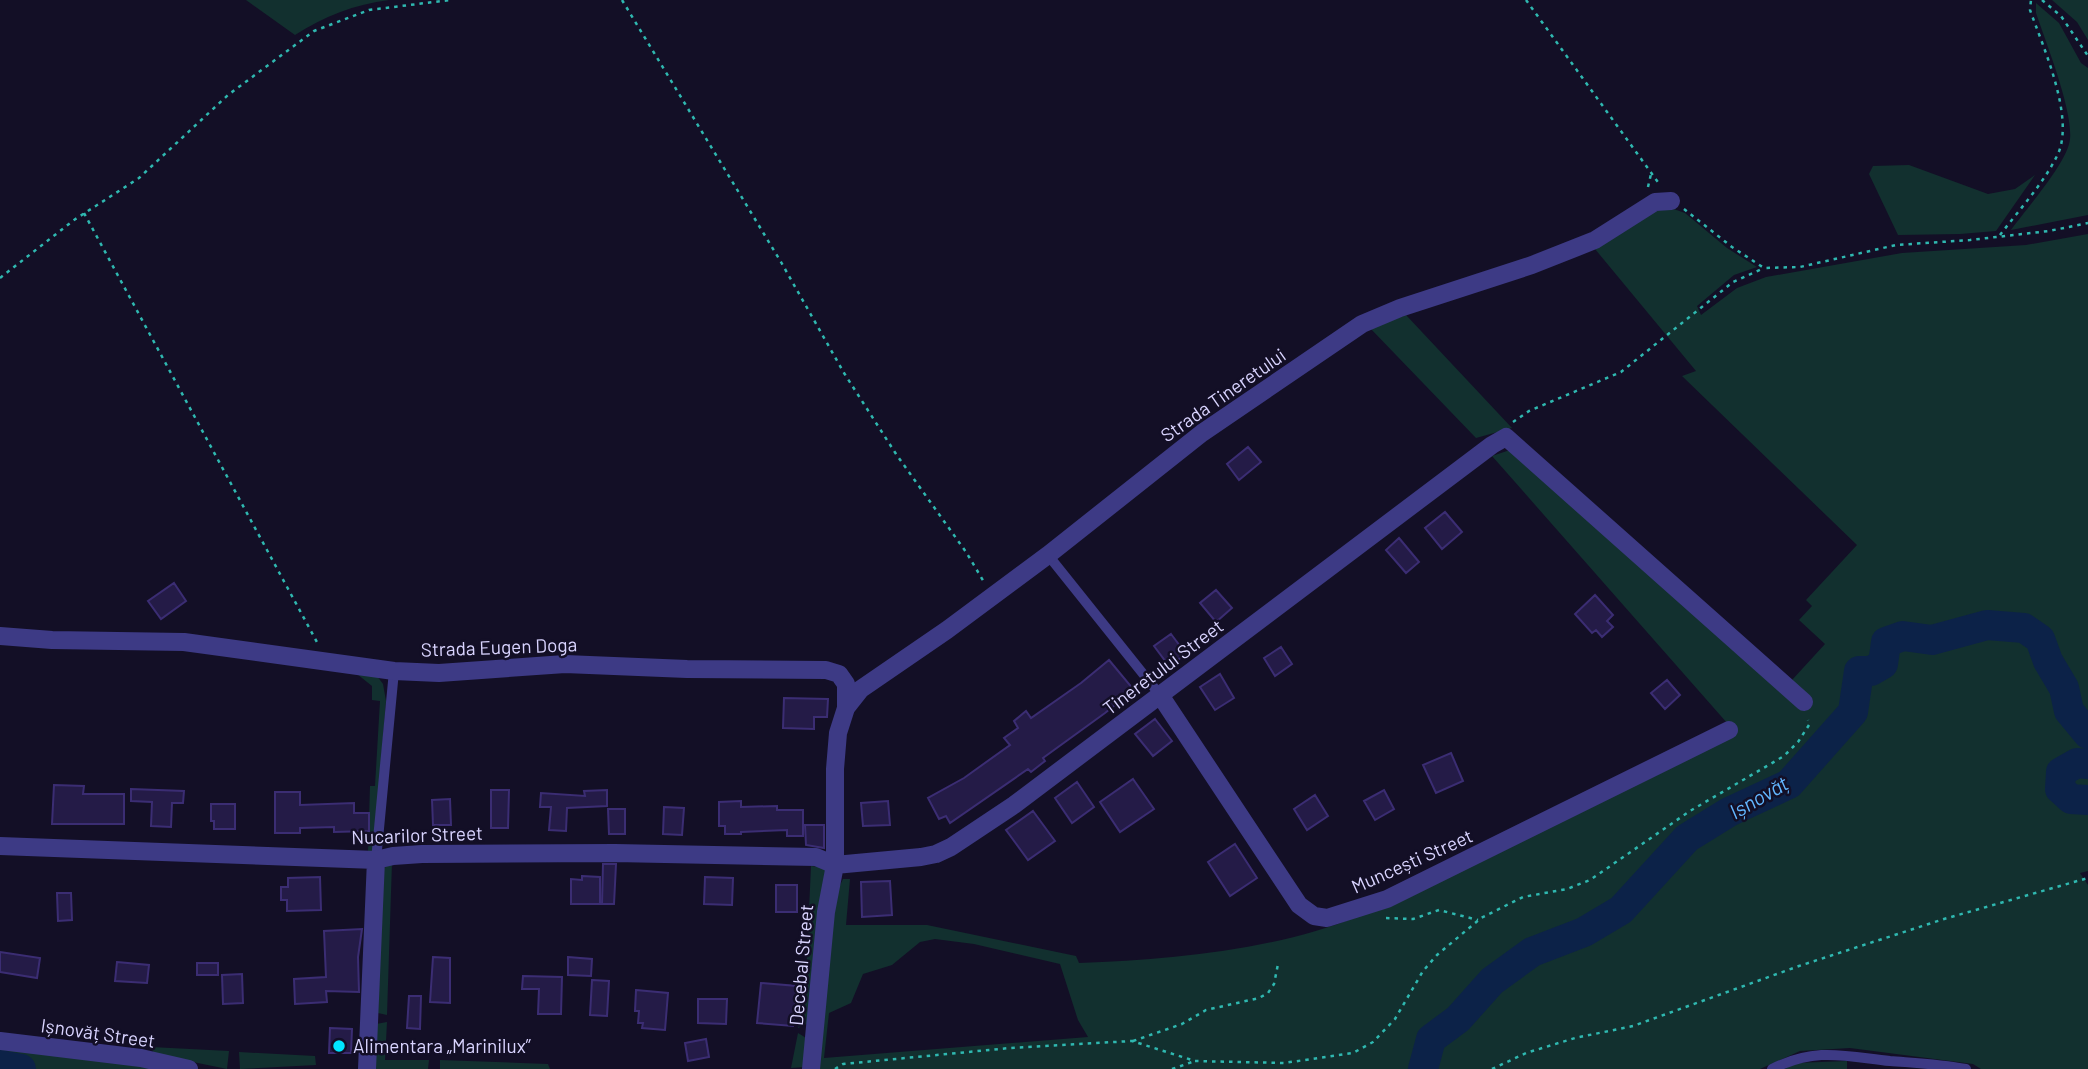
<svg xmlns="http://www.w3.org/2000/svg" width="2088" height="1069" font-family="Barlow,sans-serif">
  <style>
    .green { fill: #12302f; fill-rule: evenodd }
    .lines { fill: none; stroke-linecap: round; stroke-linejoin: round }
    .river { stroke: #0c2248; stroke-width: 30 }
    .building { fill: #241b47; stroke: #3b2d73; stroke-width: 2 }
    .path { stroke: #2fb8b0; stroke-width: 2.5; stroke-dasharray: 3.5 5; stroke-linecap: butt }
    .lane { stroke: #3d3a85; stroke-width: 10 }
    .street { stroke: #3d3a85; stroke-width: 18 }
    .poi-dot { fill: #00e5ff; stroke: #130f26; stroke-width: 2.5 }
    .labels { text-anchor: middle; stroke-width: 5; stroke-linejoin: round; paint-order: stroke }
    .street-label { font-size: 19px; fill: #d9d4ff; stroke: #130f26 }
    .poi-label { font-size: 19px; fill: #d9d4ff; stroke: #130f26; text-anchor: start }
    .water-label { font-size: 21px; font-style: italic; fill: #62b6ff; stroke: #130f26 }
  </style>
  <rect width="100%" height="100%" fill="#130f26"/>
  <path class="green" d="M246 0H389C355 4 323 17 295 35Z
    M2052 0H2088V40L2077 22Z
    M2036 3 2059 23 2081 63 2088 68V215L2011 230C2026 209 2068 162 2070 139 2073 110 2046 43 2036 13Z
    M1909 165 1988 194 2015 189 2035 175 1996 231 1960 234 1898 235 1869 174 1873 166Z
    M1668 207 1685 213 1727 248 1757 267 1734 275 1697 306 1701 315 1737 288 1766 277 1902 253 2026 245 2088 234V871L2080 873 2088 885V1069H1981L1973 1064 1850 1048 1800 1051 1760 1069H817L835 896 843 879H850L846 925H927L1076 956 1079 963C1170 960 1275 950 1359 916L1735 732 1492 456 1510 450 1792 680 1825 644 1799 620 1812 606 1806 600 1857 545 1682 376 1696 371 1595 249 1643 213ZM935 939 974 944 1060 964 1078 1020 1088 1037 824 1058 829 1013 851 1003 863 974 892 965 920 942Z
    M1406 315 1512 428 1476 438 1370 328Z
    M357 674 377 676 383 684 386 701 374 850 368 853 370 786H375L380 701 372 700V686Z
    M392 862 387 1015 378 1013 383 869Z
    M811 866 827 868 811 1022 798 1028 806 977Z
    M387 1022 385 1060H429L428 1069H376V1024Z
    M798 1033 811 1041 805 1067 791 1068Z
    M0 1046 161 1069H0Z
    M151 1047 229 1051 227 1069 154 1054Z
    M239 1052 315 1056 316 1065 240 1069Z
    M440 1060 548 1064 550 1069H440Z
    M1847 1061V1069H1785L1795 1063Z"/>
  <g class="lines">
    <path class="river" d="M2088 764 2077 763 2061 772 2060 789 2071 799 2088 800
      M0 1065 21 1069
      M1423 1069 1431 1039 1458 1019 1492 981 1532 952 1584 932 1621 910 1687 838 1729 812 1789 784 1853 712 1859 671H1871L1883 664 1886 642 1903 636 1932 640 1987 625 2024 628 2040 639 2048 661 2064 688 2069 711 2088 734"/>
  </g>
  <path class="building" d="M1248 447 1261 462 1239 480 1227 464Z
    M1445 512 1462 532 1442 549 1425 528Z
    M1399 538 1419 562 1406 573 1386 550Z
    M174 583 186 601 161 619 148 601Z
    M1216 590 1232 608 1216 622 1200 603Z
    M1595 595 1613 615 1607 621 1613 627 1602 637 1596 630 1592 633 1575 614Z
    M1171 634 1186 654 1169 666 1154 646Z
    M1281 647 1292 664 1275 676 1264 658Z
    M1109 660 1134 690 1105 713 1043 758 1045 761 1031 772 1028 769 950 823 946 816 939 819 928 798 964 778 1010 745 1004 738 1018 728 1014 721 1026 711 1031 718 1081 683Z
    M1220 674 1234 698 1215 710 1200 687Z
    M1667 680 1680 695 1665 709 1651 693Z
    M784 698 828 699 827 717H814V729L783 728Z
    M1155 719 1172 741 1153 756 1135 734Z
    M1451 753 1463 781 1436 793 1423 765Z
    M1133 779 1154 809 1120 832 1100 802Z
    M1077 782 1094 807 1072 823 1055 798Z
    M54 785 84 786 83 794H124V824H52Z
    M131 789 184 791 183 803H172L171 827 151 826 152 802 131 801Z
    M491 790H509L508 828H491Z
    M607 790V806L567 808 566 831 549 830 551 807H540L541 793 585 796 584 791Z
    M1384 790 1394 809 1375 820 1364 801Z
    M275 792H300V805L354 803V813H369V831L334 832V827L300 828V833H275Z
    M1315 795 1328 816 1307 830 1294 809Z
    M450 799 451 825H433L432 800Z
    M741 801V807L777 806V810H803V836H787V830L741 832V834H725V826H719V802Z
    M888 801 890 825 863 826 861 803Z
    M211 804H235V829H214V821H211Z
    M664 807 684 808 682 835 663 834Z
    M608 809H625V834H609Z
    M1033 811 1055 841 1028 860 1006 830Z
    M805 825H824V848L806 845Z
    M1235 844 1257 878 1230 896 1208 862Z
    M603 864H616L614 904H602Z
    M582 876 600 877V904H571V879L582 880Z
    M320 877 321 910 287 911V900H281V887H288V878Z
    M705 877 733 878 732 905 704 904Z
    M890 881 892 915 862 917 861 882Z
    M776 885H797V912H776Z
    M57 893H71L72 920 58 921Z
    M362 929 358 957 359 992 326 991 327 1002 295 1004 294 979 326 977 324 931Z
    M0 952 40 958 37 978 0 972Z
    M433 957 450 958V1003L430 1002Z
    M568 957 592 959 591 976 568 975Z
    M117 962 149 965 147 983 115 981Z
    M197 963H218V975H197Z
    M242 974 243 1003 223 1004 222 975Z
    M523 976 562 977 561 1014H538L539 989H522Z
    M592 980 609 981 607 1016 590 1015Z
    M761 983 797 986 793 1026 757 1023Z
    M636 990 668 993 665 1030 642 1028 643 1023H638L639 1011H635Z
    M409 996H421L420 1029 407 1028Z
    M698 999H727L726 1024 698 1023Z
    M330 1028 352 1029 351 1053H329Z
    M706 1039 709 1057 688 1061 685 1043Z"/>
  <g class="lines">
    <path class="path" d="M622 0 781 262 844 373 896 454 966 552 984 582
      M1526 0 1660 185
      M2042 0 2061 16 2088 56
      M1648 187 1651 174
      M1684 209 1732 247 1764 268 1800 267 1896 245 1970 240 2049 231 2088 223
      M84 213 318 644
      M2000 235C2019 210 2043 184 2057 156 2076 119 2043 47 2030 10L2031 0
      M0 278 74 220 139 178 228 95 314 31 369 10 450 0
      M1513 422 1529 411 1621 372 1733 282 1764 268
      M1386 918 1413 919 1439 910 1478 920
      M1133 1041 1182 1024 1206 1010 1259 998 1268 993 1274 984 1278 964
      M835 1069 843 1064 1010 1048 1132 1041 1195 1061 1284 1063 1353 1053 1373 1042 1395 1019 1423 971 1437 955 1481 918 1523 897 1567 889 1590 880 1690 811 1784 756 1798 742 1809 725 1808 720
      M1172 1069 1195 1061
      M1492 1069 1526 1053 1575 1038 1633 1026 1799 966 1944 919 2088 878"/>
    <path class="lane" d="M1048 555 1160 695
      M376 860 394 671
      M1772 1069C1816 1047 1844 1056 1890 1061 1915 1063 1940 1064 1966 1069"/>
    <path class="street" d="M0 636 52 640 184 642 394 671 439 673 565 664 687 669 826 670 839 674 846 684V708L838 733 835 769V865L826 912 811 1069
      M1160 695 1299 905 1314 916 1327 918 1387 899 1729 730
      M846 708 861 689 947 630 1048 555 1202 433 1362 324 1400 308 1532 265 1595 240 1655 202 1671 201
      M0 846 376 860 393 856 422 854 615 853 816 857 835 865 921 857 936 854 951 847 1014 805 1492 445 1506 437 1804 702
      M0 1041 141 1058 189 1069
      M367 1069 376 860"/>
  </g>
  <circle class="poi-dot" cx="339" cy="1046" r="7"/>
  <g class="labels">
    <g class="street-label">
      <text transform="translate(1223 395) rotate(-35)" y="7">Strada Tineretului</text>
      <text transform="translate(499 647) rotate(-2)" y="7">Strada Eugen Doga</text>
      <text transform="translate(1163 667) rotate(-37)" y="7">Tineretului Street</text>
      <text transform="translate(417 835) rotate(-2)" y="7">Nucarilor Street</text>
      <text transform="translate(1412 861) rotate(-24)" y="7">Muncești Street</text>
      <text transform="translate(801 965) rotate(-85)" y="7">Decebal Street</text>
      <text transform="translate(98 1033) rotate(8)" y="7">Ișnovăț Street</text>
    </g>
    <g class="poi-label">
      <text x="353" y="1053">Alimentara „Marinilux”</text>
    </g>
    <g class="water-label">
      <text transform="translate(1759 798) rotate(-30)" y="7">Ișnovăț</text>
    </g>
  </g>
</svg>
